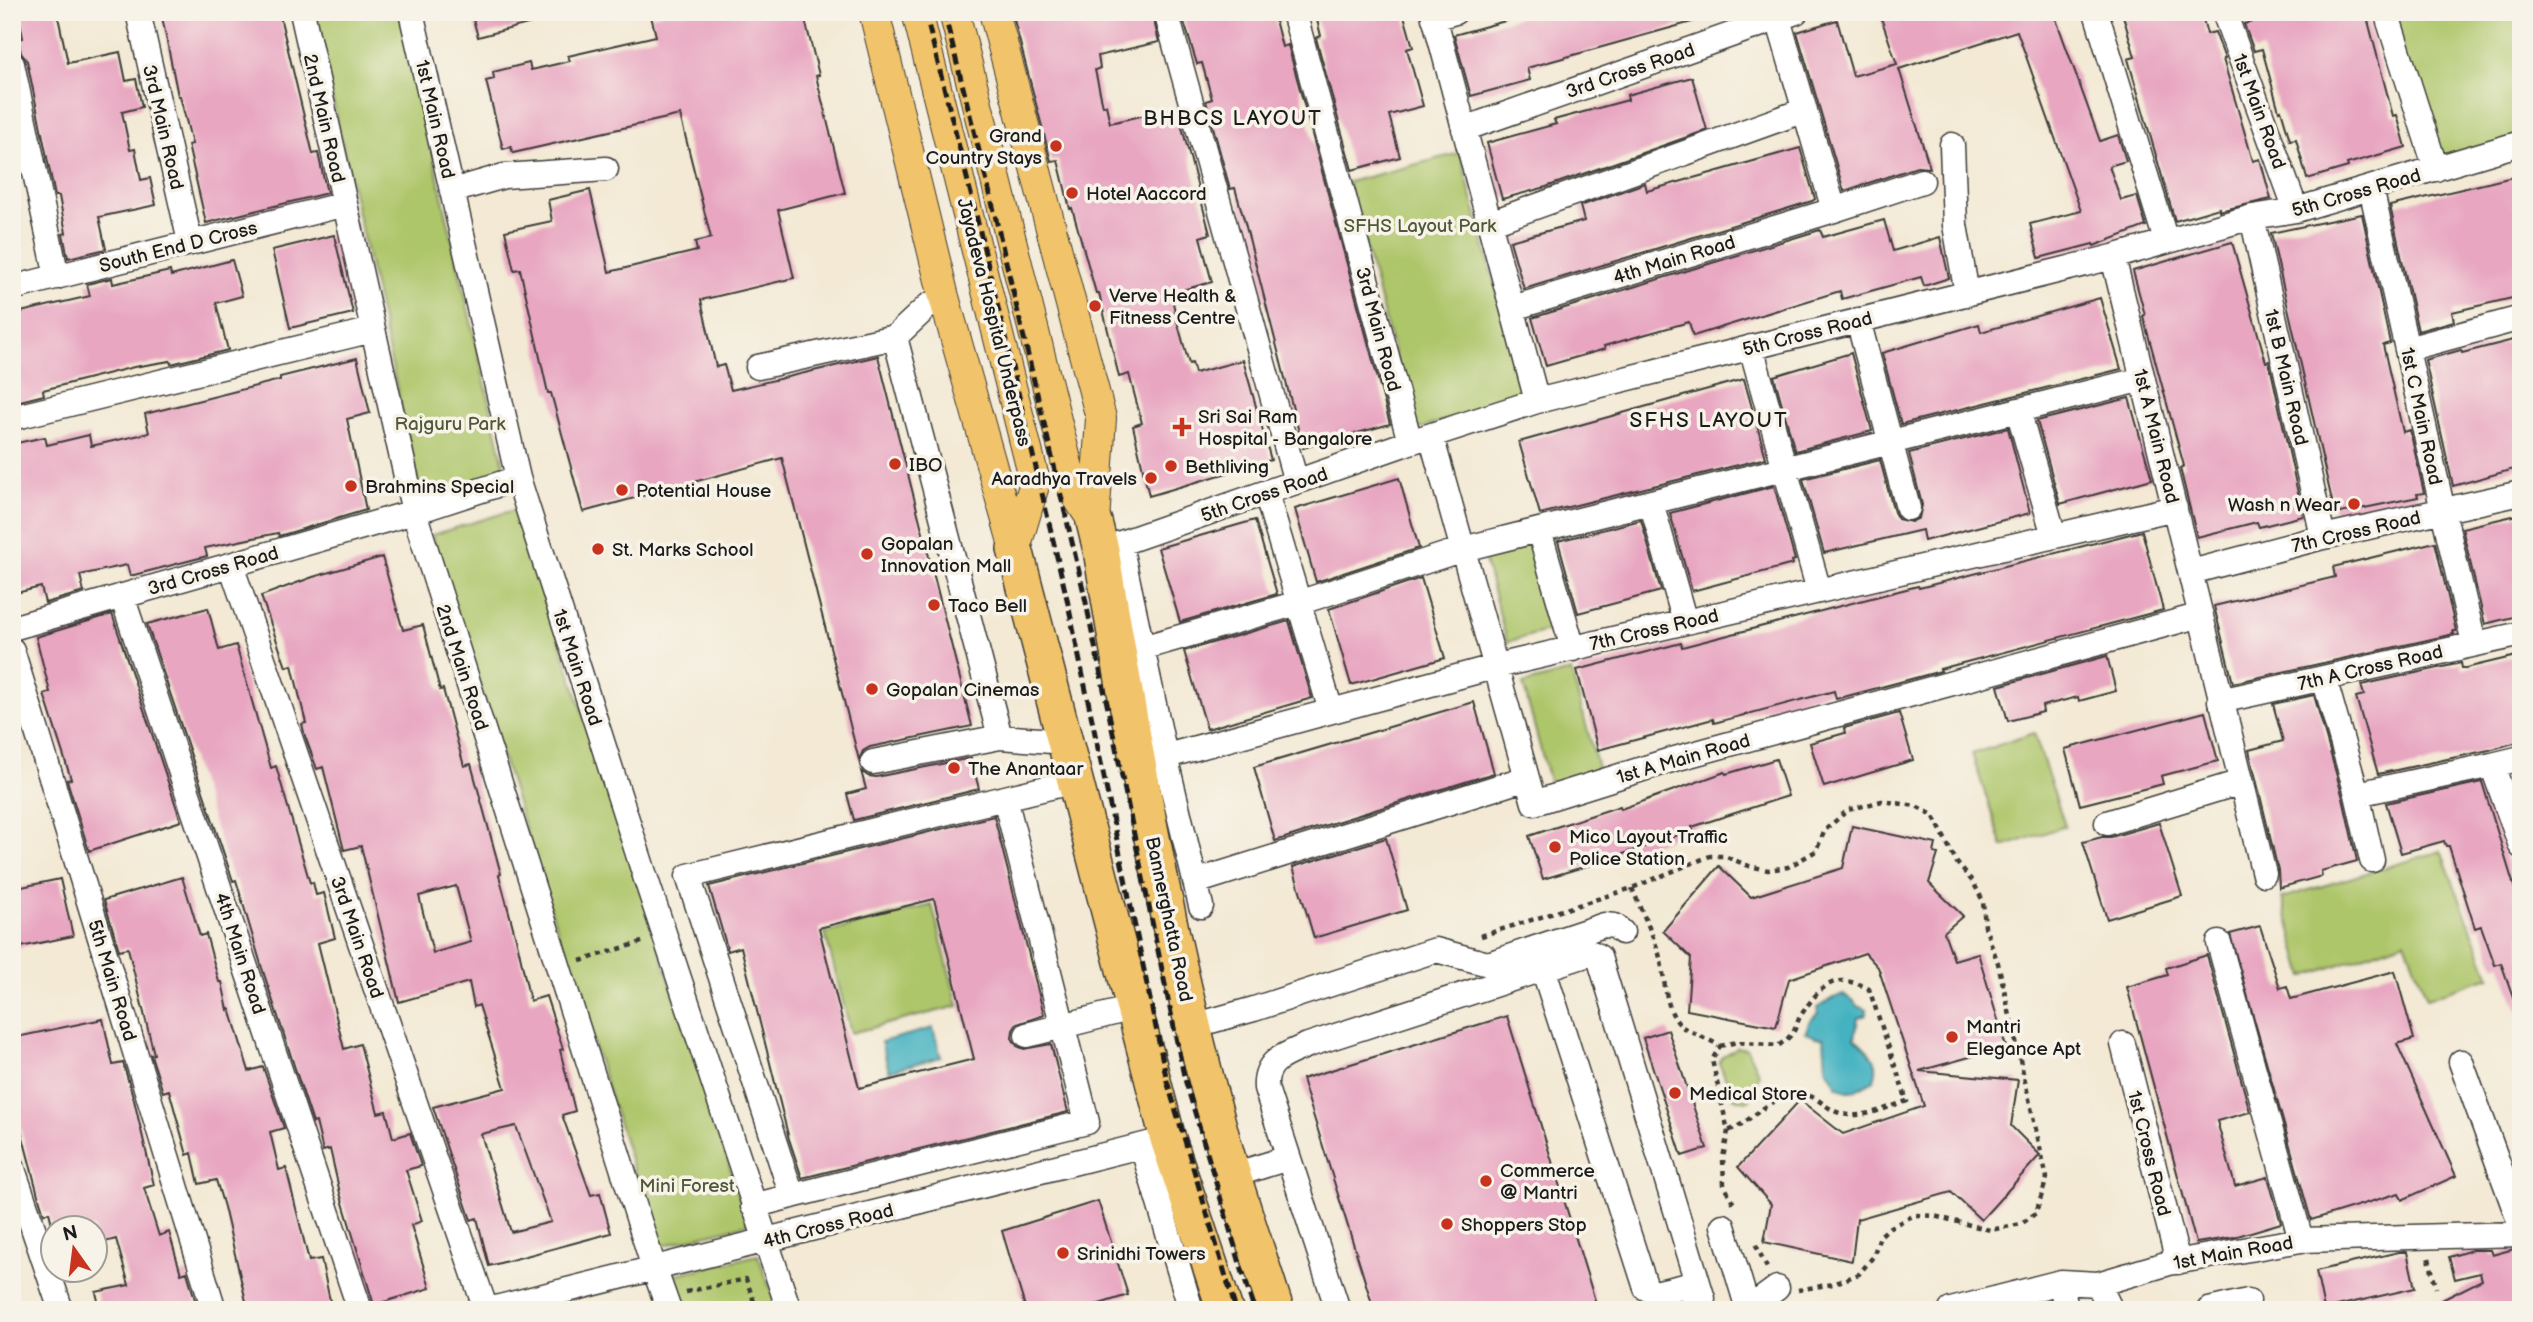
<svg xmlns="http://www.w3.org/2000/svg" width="2533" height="1322" font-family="'Balsamiq Sans',sans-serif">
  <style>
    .green { fill: #aec66b; stroke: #657144; stroke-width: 2 }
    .water { fill: #45b2c1; stroke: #30676e; stroke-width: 2 }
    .building { fill: #e8a6c1; fill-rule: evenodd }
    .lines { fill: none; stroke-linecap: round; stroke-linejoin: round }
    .minor-casing { stroke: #3c3b38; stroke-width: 27 }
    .major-casing { stroke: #3c3b38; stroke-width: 32 }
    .highway-casing { stroke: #3c3b38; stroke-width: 38 }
    .path { stroke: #3c3b38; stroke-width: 4.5; stroke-dasharray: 5 5; stroke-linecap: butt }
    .minor { stroke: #fff; stroke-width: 24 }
    .major { stroke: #f1c36a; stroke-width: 30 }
    .highway { stroke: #f1c36a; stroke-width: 35 }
    .rail { stroke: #1c1c1c; stroke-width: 5; stroke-dasharray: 10 5; stroke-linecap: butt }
    .poi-dot { fill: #c8321e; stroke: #f7f3e8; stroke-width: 2.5 }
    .labels { text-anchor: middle; stroke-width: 7; stroke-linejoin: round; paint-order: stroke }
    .street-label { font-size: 19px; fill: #1c1c1c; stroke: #f7f3e8 }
    .poi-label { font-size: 19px; fill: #1c1c1c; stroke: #f7f3e8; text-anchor: start }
    .park-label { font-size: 19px; fill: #4f5838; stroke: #f7f3e8 }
    .neighbourhood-label { font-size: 21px; letter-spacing: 2px; fill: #1c1c1c; stroke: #f7f3e8 }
  </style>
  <rect width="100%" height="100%" fill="#f7f3e8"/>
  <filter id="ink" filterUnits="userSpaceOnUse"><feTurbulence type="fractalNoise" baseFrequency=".0143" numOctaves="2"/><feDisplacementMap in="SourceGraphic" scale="14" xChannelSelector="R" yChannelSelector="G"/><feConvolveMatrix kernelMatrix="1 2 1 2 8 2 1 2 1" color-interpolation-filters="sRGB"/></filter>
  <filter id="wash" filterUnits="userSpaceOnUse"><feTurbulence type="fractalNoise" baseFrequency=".00686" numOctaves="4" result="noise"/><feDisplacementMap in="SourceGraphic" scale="28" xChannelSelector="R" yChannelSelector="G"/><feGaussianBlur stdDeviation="1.57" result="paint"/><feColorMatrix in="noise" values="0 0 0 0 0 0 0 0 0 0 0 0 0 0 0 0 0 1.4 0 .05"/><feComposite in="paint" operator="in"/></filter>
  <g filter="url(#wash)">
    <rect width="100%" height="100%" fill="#f3e9d4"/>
    <path class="green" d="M313 12H400L506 474 422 501Z
      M2386 12H2521V143L2436 169Z
      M1460 153 1524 395 1415 430 1348 182Z
      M517 509 748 1224 658 1247 432 535Z
      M1537 539 1561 627 1507 642 1483 554Z
      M1571 671 1600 775 1551 788 1523 684Z
      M2034 733 2065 826 2003 847 1972 754Z
      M2441 851 2490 977 2427 998 2405 941 2304 977 2282 898Z
      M932 905 958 1006 851 1033 825 933Z
      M1738 1047 1747 1049 1759 1074 1750 1100 1746 1101 1734 1098 1719 1063 1722 1057Z
      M758 1255 778 1310H681L668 1276Z"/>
    <path class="water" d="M1843 995 1853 1000 1857 1006 1867 1010V1015L1858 1018 1855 1038C1868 1052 1882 1058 1874 1080L1854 1091H1847L1837 1086 1826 1067 1824 1038 1815 1037 1806 1032 1809 1022 1818 1013 1817 1008 1833 998Z
      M933 1028 941 1057 889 1071 881 1042Z"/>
    <g id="blocks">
      <path class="building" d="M18 12H57L68 63 120 52 126 81 136 79 142 107 122 112 130 150 135 149 141 180 150 178 156 205 99 217 106 249 68 258 63 234 66 233 59 196H55L27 61 21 53 18 39 23 38Z
        M161 12H279L313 154 318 153 327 193 206 223 188 145 192 144 180 96H178Z
        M471 12H546L547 19 478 37Z
        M667 12H803L819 75 816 76 845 193 778 210 794 278 701 300 716 367 724 365 731 390 878 356 972 726 870 747 863 751 859 760 782 458 583 512 551 393H548L520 269 514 270 505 231 552 221 548 200 590 190 609 272 697 251 695 242 711 238 680 115 513 153 511 147 503 149 486 81 494 79 493 72 529 63 531 70 570 61 568 56 656 36 651 16Z
        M1012 12H1152L1159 42 1098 56 1100 68 1095 70 1103 106 1106 105 1110 123 1177 108 1210 234 1200 237 1212 282 1171 293 1176 317 1189 364 1192 363 1195 373 1243 360 1271 460 1149 496 1133 426 1142 423 1129 374 1119 377 1099 293H1096L1072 208 1070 209 1058 160 1051 161Z
        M1181 12H1273L1282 47 1288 45 1390 424 1303 448 1245 223 1235 188 1230 189 1206 101 1212 99 1202 63 1197 64Z
        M1315 12H1403L1413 47 1407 49 1423 106 1389 115 1400 157 1352 170 1316 38 1321 36Z
        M1538 12H1705L1706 18 1527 68 1530 80 1471 96 1454 35Z
        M1879 12H2063L2064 16 2056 19 2100 141 2118 135 2126 161 2109 166 2121 200 2137 196 2146 226 2094 246 2093 244 2039 258 2030 224 2081 211 2017 31 1899 69 1930 168 1917 167 1844 191 1797 32 1837 20 1853 76 1897 64Z
        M2122 12H2201L2207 34 2215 32 2225 59H2223L2253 161 2260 159 2271 199 2219 211V208L2175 221 2128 59 2135 57Z
        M2272 12H2358L2360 19 2367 17 2393 116 2397 115 2406 147 2347 164 2348 167 2307 179 2296 139 2290 140 2281 110 2279 111 2262 49 2254 51 2244 24 2252 22 2251 18Z
        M1692 77 1707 130 1546 187 1502 199 1487 143 1556 124 1554 120 1628 100 1627 95Z
        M12 137 20 176 12 178Z
        M1800 148 1815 199 1812 201 1524 289 1510 241 1584 221 1580 206 1645 183 1647 191Z
        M2521 175V296L2452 312 2454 321 2418 331 2390 206Z
        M2362 214 2390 343 2383 345 2403 432 2410 430 2424 493 2417 494 2418 497 2335 514 2271 233Z
        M1884 220 1893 251 1940 237 1949 278 1924 286 1921 277 1842 299 1840 291 1693 336 1689 322 1604 346 1605 349 1546 366 1532 318 1820 230 1823 237Z
        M334 235 353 313 290 328 272 250Z
        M2232 242 2266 362 2269 361 2303 516 2259 527 2257 522 2197 537 2180 468 2184 466 2143 316 2145 315 2133 271Z
        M232 260 242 296 216 303 228 350 171 364 170 361 134 367 43 390 44 395 12 403V314L90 296 87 284 112 278 113 284 170 271 171 276Z
        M2100 298 2121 369 1901 424 1882 353 1979 324 1981 332Z
        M2521 338V467L2453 486 2425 360 2461 350 2462 353Z
        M1851 353 1872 431 1795 451 1774 376Z
        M357 358 370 413 347 419 366 510 279 536 278 533 205 548 207 556 130 576 127 565 80 575 84 592 45 603 41 587 12 594V444L45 437 47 445 89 435 91 446 149 433 145 414 280 380V377Z
        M1744 379 1766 458 1540 514 1519 442Z
        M2129 398 2152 479 2060 504 2037 421Z
        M2008 428 2030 513 1924 541 1922 530 1824 553 1803 479 1880 460 1894 512 1898 519 1911 522 1919 518 1922 505 1909 453Z
        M1399 478 1419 548 1316 582 1295 509Z
        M1774 486 1795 560 1792 561 1793 564 1692 591 1670 513Z
        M2521 514V615L2485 624 2462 528Z
        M1255 520 1277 594 1180 622 1158 548Z
        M1641 520 1661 591 1578 613 1558 541Z
        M2142 531 2163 610 1940 669 1941 671 1836 699 1834 691 1714 723 1713 719 1598 750 1577 670 1681 643 1682 647 1918 586 1919 588Z
        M2435 542 2456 631H2453L2454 634 2233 683 2214 606 2335 577 2333 567Z
        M382 557 403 630 423 625 440 690 443 689 464 766 471 764 501 874 499 875 518 946 530 1001 546 996 563 1049 560 1050 575 1111 562 1115 591 1195 600 1193 611 1233 489 1266 477 1218 471 1220 433 1107 505 1088 479 1005 474 1007 469 982 399 1002 361 846 344 850 323 767 317 769 305 736 302 724 306 723 292 665 286 667 261 596 313 577ZM456 886 471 942 433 953 419 896ZM516 1126 551 1222 511 1232 481 1134Z
        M1421 578 1445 658 1351 685 1329 609Z
        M208 608 219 650 236 645 271 768 276 766 310 883 313 882 316 895 324 893 335 938 318 943 344 1049 360 1044 378 1113 386 1111 393 1138 410 1133 421 1166 406 1170 422 1221 411 1225 430 1288 374 1305 340 1193 330 1149 323 1151 316 1122 313 1123 262 968 236 880 233 881 147 624Z
        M112 614 181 821 89 851 67 780 71 779 44 694 50 692 36 637Z
        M1289 621 1312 698 1207 729 1184 651Z
        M2107 656 2116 691 2079 701 2078 697 2042 706 2043 712 2008 721 1998 686Z
        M2516 656 2521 675V741L2489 750 2378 774 2356 697 2364 695 2361 685 2461 663 2462 668H2466Z
        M2314 695 2343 798 2357 861 2321 871 2322 876 2279 888 2278 870 2249 750 2283 741 2273 704Z
        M1474 702 1494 773 1275 841 1254 767Z
        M2205 712 2218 761 2161 776 2163 784 2080 805 2065 749Z
        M1899 713 1913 760 1824 787 1810 743 1845 733 1844 728Z
        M971 758 979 789 854 820 847 794 866 789 861 771 868 776 876 777Z
        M1776 759 1788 796 1692 827 1693 830 1597 863 1543 879 1529 836 1620 806 1621 809 1725 772 1726 774Z
        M2482 782 2521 909V1010L2518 1011 2501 963 2495 965 2481 926 2475 928 2449 846H2446L2444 841 2401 853 2386 803Z
        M994 816 1044 1015 1017 1024 1013 1030 1012 1038 1017 1046 1024 1049 1051 1044 1068 1112 802 1178 789 1139 741 947 728 951 709 886ZM934 899 974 1059 859 1088 819 928Z
        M2159 823 2182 896 2107 919 2083 842 2102 837H2111Z
        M1852 826 1936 844 1934 853 1938 854 1929 883 1963 916 1944 932 1954 960 1978 953 2006 1047 1919 1071 2018 1080 2011 1126 2040 1155 1981 1220 1951 1192 1857 1219 1852 1261 1764 1242 1771 1204 1738 1167 1800 1100 1843 1134 1924 1106 1878 967 1865 953 1789 979 1776 1027 1687 1010 1691 958 1663 931 1719 866 1751 897 1843 868Z
        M1386 838 1407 910 1314 938 1293 867Z
        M182 877 200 936 206 934 219 982H222L228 1010 230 1009 249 1071 263 1067 284 1128 270 1132 279 1170 286 1168 309 1261 321 1259 332 1310H248L224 1207 216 1180 199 1184 192 1153 187 1155 169 1090 163 1092 151 1055 154 1054 128 948 119 950 104 900Z
        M60 879 73 936 16 948 12 930V889Z
        M2260 926 2280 988 2287 986 2291 999 2395 971 2414 1039 2397 1044 2456 1176 2402 1200 2399 1193 2311 1220 2230 934Z
        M2207 955 2250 1112 2217 1121 2235 1186 2268 1177 2281 1223 2234 1237 2196 1243 2127 987 2168 975 2166 968Z
        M1507 1016 1598 1310H1374L1302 1079Z
        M103 1019 113 1065 123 1063 134 1100 154 1185 144 1188 159 1236 169 1232 181 1274 187 1272 198 1310H100L96 1292 129 1285 116 1239 94 1245V1228H53L49 1212 44 1214 38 1195 19 1122 12 1124V1038Z
        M1668 1030 1707 1148 1682 1156 1643 1038Z
        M1098 1201 1128 1295 1080 1310H1026L1002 1231Z
        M2514 1249H2521V1310H2422L2482 1280 2480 1273 2455 1279 2449 1257 2472 1250H2490L2492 1255Z
        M2399 1252H2407L2415 1288 2324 1309 2316 1271Z"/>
    </g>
  </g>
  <g filter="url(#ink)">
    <use href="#blocks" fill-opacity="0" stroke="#3c3b38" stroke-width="2"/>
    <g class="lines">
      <g class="minor-casing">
        <path id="minor" d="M138 12 190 242
          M302 12 414 512 654 1268 669 1310
          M411 12 518 478 645 876 789 1310
          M1166 12 1296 482
          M1294 12 1410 442
          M1433 12 1537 401
          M2096 12 2166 241
          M2224 12 2296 210
          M2386 12 2436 169
          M1434 18 1455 12
          M1778 19 1834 210
          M12 64 57 277
          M1464 129 1796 12
          M1952 145 1955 225 1967 294
          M2371 188 2443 511 2474 643
          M452 191 504 176 606 169
          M2252 217 2323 537
          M1490 223 1805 110
          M2113 257 2264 874
          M12 288 345 204
          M944 297 928 306 895 337 1000 737 1065 742
          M1513 308 1834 210 1922 181
          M1858 320 1908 508
          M1751 347 1819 591
          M2407 349 2521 318
          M758 367 895 337
          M2018 410 2054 536
          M12 418 373 330
          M1431 436 1534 803 1671 760 2201 615
          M1266 493 1331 711
          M1651 502 1685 622
          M1539 530 1573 649
          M1120 544 1165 756 1201 906
          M1101 550 1410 442 1537 401 2113 257 2252 217 2296 210 2521 143
          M231 565 486 1310
          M2191 572 2323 537 2521 493
          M122 596 360 1310
          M12 628 414 512 518 478
          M1142 648 1298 603 1463 549 2143 379
          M12 650 214 1310
          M2324 678 2357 794 2492 765
          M2220 701 2521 634
          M2521 758 2492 765 2521 846
          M873 762 1000 737
          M1137 764 1497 666 2175 508
          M2357 794 2372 860
          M1005 798 1075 781
          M2107 823 2241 782
          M1195 882 1527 778
          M2219 943 2301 1240
          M1543 968 1646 1288 1655 1293 1698 1283
          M1193 1026 1254 1009 1436 950 1488 964 1604 925 1615 926 1622 932
          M1027 1035 1133 1008
          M2123 1044 2178 1262
          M2461 1062 2521 1226
          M1142 1146 1191 1310
          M12 1166 61 1310
          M1234 1175 1288 1158
          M753 1206 792 1196 1087 1122 1005 798 688 876 792 1196
          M1723 1226 1748 1309
          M2061 1282 2066 1310
          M2098 1284 2111 1310
          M488 1310 1168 1139
          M1338 1310 1266 1088C1264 1060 1285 1055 1308 1045L1592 953 1599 957 1703 1299 1700 1305 1687 1310
          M1747 1310 1777 1288
          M1951 1310 2061 1282 2098 1284 2169 1263 2301 1240 2521 1234
          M2209 1310 2248 1301"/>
      </g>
      <g class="major-casing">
        <path id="major" d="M874 12 944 297 1015 549
          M917 12 1035 482 1015 549
          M954 12 1074 492 1094 522
          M994 12 1101 418 1094 522"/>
      </g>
      <g class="highway-casing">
        <path id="highway" d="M1094 522 1101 550C1133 744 1167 938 1219 1127 1235 1189 1257 1249 1276 1310
          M1015 549 1168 1139 1225 1310"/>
      </g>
      <path class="path" d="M1632 888C1641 910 1652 932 1659 954 1666 977 1663 1008 1681 1026 1685 1030 1713 1041 1720 1046L1712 1060 1728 1131 1723 1158 1724 1185 1735 1206
        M1481 936 1632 888 1710 856H1724L1749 866 1768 870 1788 867 1816 851 1825 830 1848 810 1882 801 1916 806 1933 815 1957 863 1973 882 1983 901 1985 927 1998 963 2047 1178 2036 1213 2021 1224 1990 1230 1934 1216 1915 1215 1890 1227 1880 1236 1873 1257 1859 1274 1833 1284 1798 1290
        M580 961 645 941
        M1720 1046 1737 1042 1778 1046C1782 1043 1788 1039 1791 1035 1796 1030 1797 1021 1801 1015 1821 985 1835 971 1869 989L1907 1101C1888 1107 1863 1119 1843 1114 1822 1109 1819 1092 1794 1095 1767 1098 1752 1122 1728 1131
        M1756 1245 1767 1268
        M2429 1258 2436 1288
        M686 1292 746 1279 757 1310"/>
      <use href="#minor" class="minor"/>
      <use href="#major" class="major"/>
      <use href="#highway" class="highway"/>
      <path class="rail" d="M925 12 973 202 1067 599 1167 1081 1236 1310
        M944 12 991 198 1084 593 1184 1076 1254 1310"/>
    </g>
  </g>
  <g class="poi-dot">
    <circle cx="1056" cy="146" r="7"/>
    <circle cx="1072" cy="193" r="7"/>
    <circle cx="1095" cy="306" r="7"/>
    <path d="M1178.5 416.5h7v7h7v7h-7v7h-7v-7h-7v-7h7z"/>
    <circle cx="895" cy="464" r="7"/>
    <circle cx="1171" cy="466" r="7"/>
    <circle cx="1151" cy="478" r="7"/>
    <circle cx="351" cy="486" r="7"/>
    <circle cx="622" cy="490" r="7"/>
    <circle cx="2354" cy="504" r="7"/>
    <circle cx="598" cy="549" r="7"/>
    <circle cx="867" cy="554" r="7"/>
    <circle cx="934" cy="605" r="7"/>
    <circle cx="872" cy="689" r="7"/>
    <circle cx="954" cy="768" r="7"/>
    <circle cx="1555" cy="847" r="7"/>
    <circle cx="1952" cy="1037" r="7"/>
    <circle cx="1675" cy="1093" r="7"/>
    <circle cx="1486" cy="1181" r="7"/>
    <circle cx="1447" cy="1224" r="7"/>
    <circle cx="1063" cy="1253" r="7"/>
  </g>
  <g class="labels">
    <g class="street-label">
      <text transform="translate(1630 70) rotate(-19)" y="7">3rd Cross Road</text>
      <text transform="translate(2260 111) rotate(70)" y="7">1st Main Road</text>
      <text transform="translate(325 118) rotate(77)" y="7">2nd Main Road</text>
      <text transform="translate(436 119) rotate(77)" y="7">1st Main Road</text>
      <text transform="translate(164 127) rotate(77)" y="7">3rd Main Road</text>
      <text transform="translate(2356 192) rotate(-16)" y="7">5th Cross Road</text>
      <text transform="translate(178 246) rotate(-14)" y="7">South End D Cross</text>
      <text transform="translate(1674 259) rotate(-17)" y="7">4th Main Road</text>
      <text transform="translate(995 322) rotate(76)" y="7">Jayadeva Hospital Underpass</text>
      <text transform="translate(1379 329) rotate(75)" y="7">3rd Main Road</text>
      <text transform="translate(1807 333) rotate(-14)" y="7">5th Cross Road</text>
      <text transform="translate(2287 377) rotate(77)" y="7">1st B Main Road</text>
      <text transform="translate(2422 416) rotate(78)" y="7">1st C Main Road</text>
      <text transform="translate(2157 436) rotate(76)" y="7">1st A Main Road</text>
      <text transform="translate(1264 494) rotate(-19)" y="7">5th Cross Road</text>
      <text transform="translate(2356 531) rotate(-13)" y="7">7th Cross Road</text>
      <text transform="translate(213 570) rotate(-16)" y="7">3rd Cross Road</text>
      <text transform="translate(1654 629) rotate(-13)" y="7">7th Cross Road</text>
      <text transform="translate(463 667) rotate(72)" y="7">2nd Main Road</text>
      <text transform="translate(578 667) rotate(72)" y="7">1st Main Road</text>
      <text transform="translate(2370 667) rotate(-13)" y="7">7th A Cross Road</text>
      <text transform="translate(1683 758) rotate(-16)" y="7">1st A Main Road</text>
      <text transform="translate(1170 919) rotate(78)" y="7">Bannerghatta Road</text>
      <text transform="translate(358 937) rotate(71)" y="7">3rd Main Road</text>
      <text transform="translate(241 953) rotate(72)" y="7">4th Main Road</text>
      <text transform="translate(113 980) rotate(73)" y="7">5th Main Road</text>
      <text transform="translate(2150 1153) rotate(76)" y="7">1st Cross Road</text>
      <text transform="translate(828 1225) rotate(-14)" y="7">4th Cross Road</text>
      <text transform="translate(2233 1252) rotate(-10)" y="7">1st Main Road</text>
    </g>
    <g class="poi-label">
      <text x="1042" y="142" text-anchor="end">Grand<tspan x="1042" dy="22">Country Stays</tspan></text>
      <text x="1086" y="200">Hotel Aaccord</text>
      <text x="1109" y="302">Verve Health &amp;<tspan x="1109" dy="22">Fitness Centre</tspan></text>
      <text x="1198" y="423">Sri Sai Ram<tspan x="1198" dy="22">Hospital - Bangalore</tspan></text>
      <text x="909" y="471">IBO</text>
      <text x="1185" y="473">Bethliving</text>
      <text x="1137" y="485" text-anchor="end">Aaradhya Travels</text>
      <text x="365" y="493">Brahmins Special</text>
      <text x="636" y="497">Potential House</text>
      <text x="2340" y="511" text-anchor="end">Wash n Wear</text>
      <text x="881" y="550">Gopalan<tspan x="881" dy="22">Innovation Mall</tspan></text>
      <text x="612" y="556">St. Marks School</text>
      <text x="948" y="612">Taco Bell</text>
      <text x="886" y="696">Gopalan Cinemas</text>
      <text x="968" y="775">The Anantaar</text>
      <text x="1569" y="843">Mico Layout Traffic<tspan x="1569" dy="22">Police Station</tspan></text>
      <text x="1966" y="1033">Mantri<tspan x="1966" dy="22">Elegance Apt</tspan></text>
      <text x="1689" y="1100">Medical Store</text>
      <text x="1500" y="1177">Commerce<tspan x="1500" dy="22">@ Mantri</tspan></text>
      <text x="1461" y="1231">Shoppers Stop</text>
      <text x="1077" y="1260">Srinidhi Towers</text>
    </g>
    <g class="park-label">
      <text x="1420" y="232">SFHS Layout Park</text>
      <text x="450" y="430">Rajguru Park</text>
      <text x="687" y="1192">Mini Forest</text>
    </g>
    <g class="neighbourhood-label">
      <text x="1233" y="125">BHBCS LAYOUT</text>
      <text x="1709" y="427">SFHS LAYOUT</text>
    </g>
  </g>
  <rect width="2533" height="1322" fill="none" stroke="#f7f3e8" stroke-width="42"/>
  <g transform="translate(74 1249) rotate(346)"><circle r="33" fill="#f7f3e8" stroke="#9f9d96" stroke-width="2"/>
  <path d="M0-5L12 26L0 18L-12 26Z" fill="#c8321e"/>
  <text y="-10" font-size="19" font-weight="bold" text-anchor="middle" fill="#1c1c1c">N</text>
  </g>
</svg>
